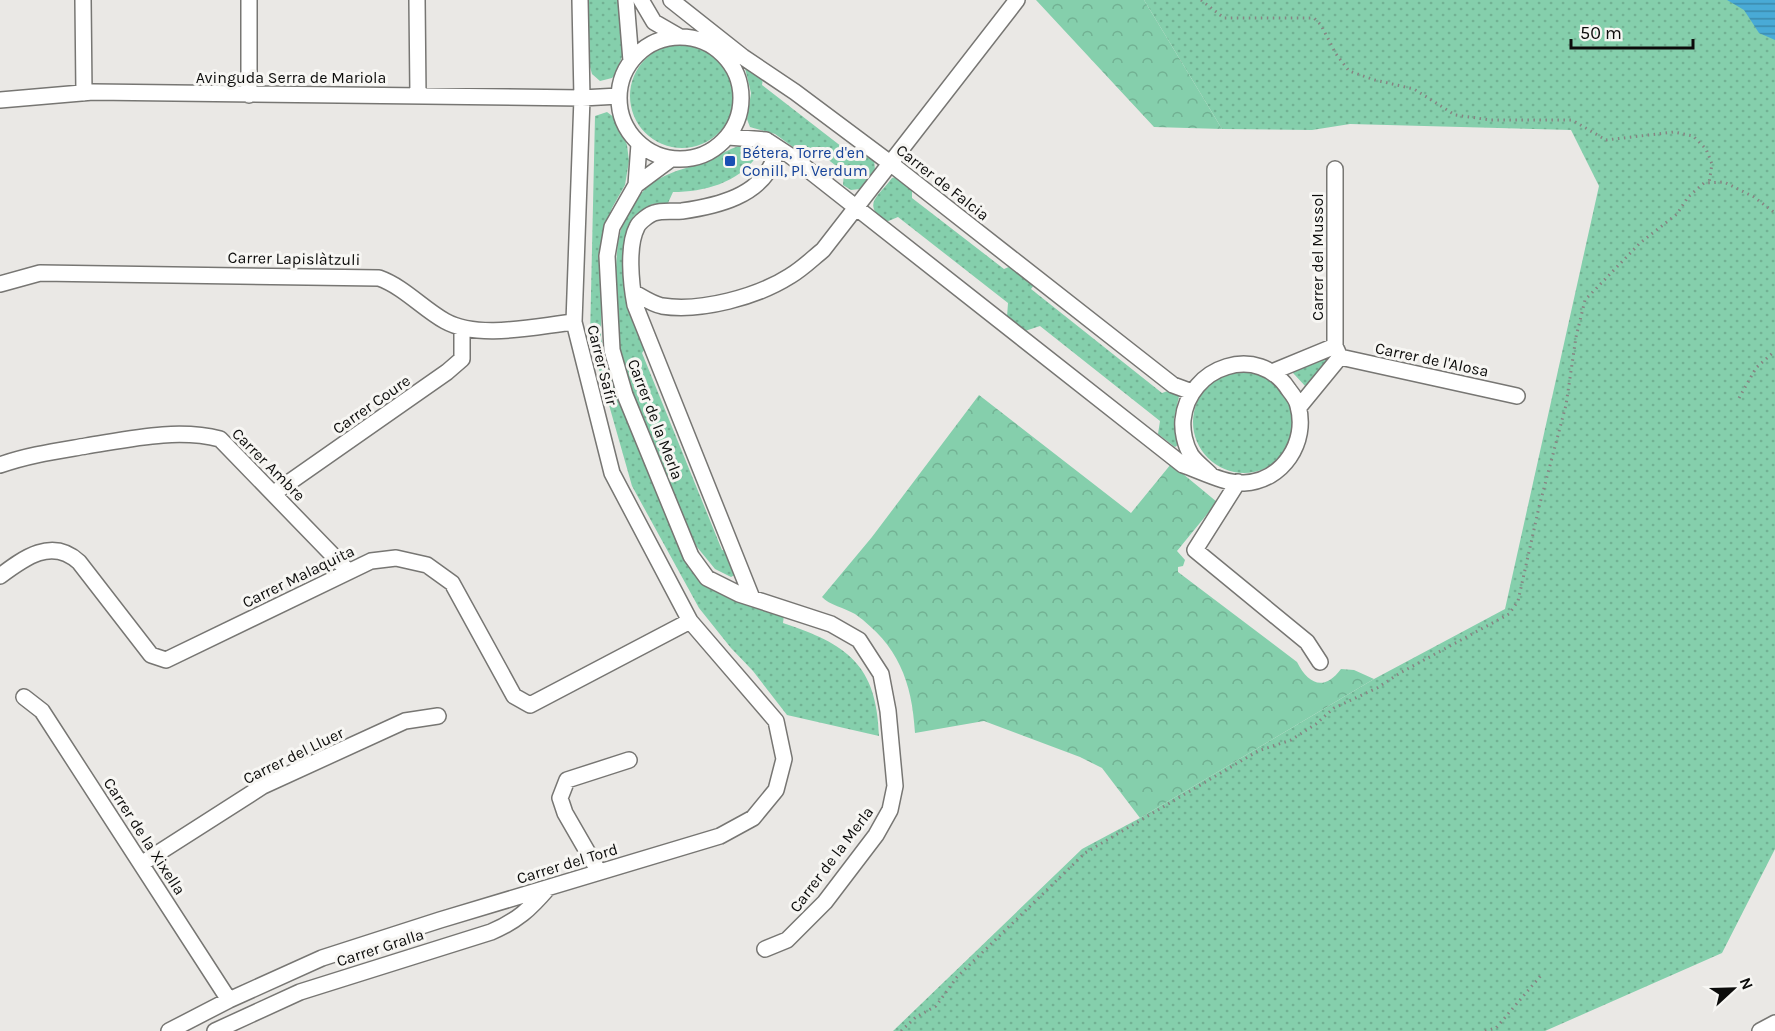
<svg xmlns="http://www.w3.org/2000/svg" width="1775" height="1031" font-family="Karla,sans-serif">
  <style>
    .grass { fill: url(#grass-dots) }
    .park { fill: url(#park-crowns) }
    .water { fill: url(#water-rules) }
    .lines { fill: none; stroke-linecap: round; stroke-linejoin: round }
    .street-casing { stroke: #777673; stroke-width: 18 }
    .path { stroke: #868583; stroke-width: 3; stroke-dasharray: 1.5 4.5; stroke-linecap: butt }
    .street { stroke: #fff; stroke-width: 15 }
    .transit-dot { fill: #1a4fb4; stroke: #f7f6f3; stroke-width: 2 }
    .labels { text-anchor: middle; stroke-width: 6; stroke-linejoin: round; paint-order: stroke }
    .street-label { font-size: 16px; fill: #0c0c0b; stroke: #f7f6f3 }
    .transit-label { font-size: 16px; fill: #164399; stroke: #f7f6f3; text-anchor: start }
  </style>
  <defs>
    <pattern id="grass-dots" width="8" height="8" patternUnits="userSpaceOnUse" patternTransform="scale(1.5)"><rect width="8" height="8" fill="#85cfac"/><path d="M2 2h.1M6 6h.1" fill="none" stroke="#72b193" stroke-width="1.8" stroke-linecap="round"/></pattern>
    <pattern id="park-crowns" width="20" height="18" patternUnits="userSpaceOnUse" patternTransform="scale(1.5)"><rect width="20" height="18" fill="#85cfac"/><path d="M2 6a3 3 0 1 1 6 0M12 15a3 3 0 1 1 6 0" fill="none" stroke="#72b193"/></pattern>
    <pattern id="water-rules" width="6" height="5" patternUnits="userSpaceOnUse" patternTransform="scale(1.5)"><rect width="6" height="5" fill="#49aad6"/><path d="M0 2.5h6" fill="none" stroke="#3b89ac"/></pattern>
  </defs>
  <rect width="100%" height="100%" fill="#eae8e5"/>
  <path class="grass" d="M588 0H622L627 44 615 75 612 78 600 81 592 74 590 67Z
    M1144 0H1775V849L1722 953 1545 1031H893L1082 849 1140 818 1374 679 1505 609 1599 186 1571 130 1350 124 1312 130 1222 129Z
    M630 96a52 52 0 1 1 104 0a52 52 0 1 1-104 0Z
    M744 64 764 72 762 85 855 157 867 153 874 159 875 170 860 189 851 190 843 185 844 172 817 151 811 152 806 147 800 152 775 134 750 127 747 119 751 93Z
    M607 112 615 118 618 123 627 145 629 161 625 185 612 208 602 235 601 337 610 375 647 471 685 557 784 615 783 623C847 644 877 665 879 736L787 715 753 671 731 648 699 608 632 486 590 338 595 116Z
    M746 144 762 146 767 159 757 156C738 183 704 192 673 192L668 203 652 204 634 216 630 223 627 243 649 343 642 353 722 550 735 552 740 572 731 577 715 569 697 547C683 520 673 491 662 463 650 432 633 401 625 370 615 337 614 304 616 270 617 243 619 224 635 201 656 172 679 172 709 160 722 154 732 147 746 144Z
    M899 176 912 185V198L1004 269 1016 264 1037 281 1031 289 1162 393 1176 388 1179 396 1174 420 1178 445 1175 447 1158 434 1160 421 1040 326 1025 331 1007 317 1008 303 898 217 886 222C861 204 878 197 892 178Z
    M1334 353 1308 387H1306L1293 373 1292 369Z
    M1193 422a51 51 0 1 1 102 0a51 51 0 1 1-102 0Z"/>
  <path class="park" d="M1036 0H1144L1222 129 1154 127Z
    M979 395 1131 513 1171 464 1217 502 1177 551 1185 560 1183 566 1178 567V572L1297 662C1308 684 1324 692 1341 669L1354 670 1374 679 1140 818 1102 768 1080 757 984 721 915 733C912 681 898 645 855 614 845 608 829 605 822 597L872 537Z"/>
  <path class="water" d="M1727 0H1775V40L1759 33 1744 10Z"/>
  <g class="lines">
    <g class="street-casing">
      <path id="street" d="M83 0 84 93
        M249 0V95
        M417 0 418 95
        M626 0 631 61
        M641 0 654 22 680 37
        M671 0 743 57 795 92 890 163 1173 385 1192 392
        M619 98a61 61 0 1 1 122 0a61 61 0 1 1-122 0Z
        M0 100 93 92 582 98 619 96
        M728 137 766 140 792 157 1183 465C1201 471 1225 484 1244 483 1283 481 1308 442 1298 406 1297 400 1293 395 1289 390 1259 342 1188 366 1183 420 1182 431 1185 445 1191 455 1196 462 1204 468 1210 474
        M639 144 636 185 671 159
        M1335 169V346
        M636 185 612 227 607 256 612 350 625 395 691 556 707 578 739 594 831 624 859 640 881 674 888 711 895 786 890 810 876 835 825 902 787 940 765 949
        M0 284 40 273 379 278C404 287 422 308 445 321 479 340 535 326 574 322
        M633 292C642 297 652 304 662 306 701 312 757 297 790 276 802 269 812 259 823 250L1017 0
        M1340 357 1517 396
        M1272 372 1335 346 1340 357 1299 407
        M0 465C28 455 57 451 86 446 130 439 177 428 220 439L348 571
        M1238 482 1195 550 1307 642 1320 662
        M274 493 447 372 462 359V329
        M0 576C24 558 52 537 79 562L151 655 166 660 371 561 396 558 427 565 452 583 514 696 530 705 690 621
        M752 598 635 305C631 284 627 246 637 227 639 222 650 214 654 213 663 210 673 212 682 211 717 206 761 196 774 159L766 140
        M24 697 42 711 229 1000
        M141 864 263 786 405 721 438 716
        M599 872 565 813 560 798 567 780 629 760
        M169 1031 229 1000 322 958 440 920 720 836 753 818 776 790 784 759 776 721 690 621 612 473 574 322 582 98 580 0
        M215 1031 300 992 491 932C517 921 530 909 548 888
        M1760 1031 1775 1023"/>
    </g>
    <path class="path" d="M1201 0 1224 18H1314L1321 25 1336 54 1349 71 1375 80 1414 89 1455 115 1491 120H1572L1606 140 1674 132 1693 136 1706 149 1712 164 1709 183
      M1739 398 1756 368 1775 351
      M901 1031 916 1017 936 1006 957 977 1085 853 1258 751 1291 740 1316 724 1334 708 1377 688 1400 673 1509 614 1518 601 1539 507 1566 405 1576 337 1585 300 1640 243 1677 214 1688 197 1704 183 1724 182 1754 197 1775 213
      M1485 1031 1496 1028 1543 973"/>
    <use href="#street" class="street"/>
  </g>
  <rect class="transit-dot" x="724" y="155" width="12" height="12" rx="3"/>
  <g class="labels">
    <g class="street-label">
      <text x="291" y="83">Avinguda Serra de Mariola</text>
      <text transform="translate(943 182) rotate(38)" y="6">Carrer de Falcia</text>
      <text transform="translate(1317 257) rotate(-90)" y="6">Carrer del Mussol</text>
      <text transform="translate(294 258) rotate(1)" y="6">Carrer Lapislàtzuli</text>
      <text transform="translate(1432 359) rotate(12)" y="6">Carrer de l'Alosa</text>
      <text transform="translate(603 365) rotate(76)" y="6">Carrer Safir</text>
      <text transform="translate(371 404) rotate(-35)" y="6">Carrer Coure</text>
      <text transform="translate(656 419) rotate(69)" y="6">Carrer de la Merla</text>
      <text transform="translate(269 464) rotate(45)" y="6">Carrer Ambre</text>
      <text transform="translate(298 576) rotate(-26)" y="6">Carrer Malaquita</text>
      <text transform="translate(293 755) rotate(-26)" y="6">Carrer del Lluer</text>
      <text transform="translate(145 836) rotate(57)" y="6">Carrer de la Xixella</text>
      <text transform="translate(831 859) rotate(-53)" y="6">Carrer de la Merla</text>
      <text transform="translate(567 863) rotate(-17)" y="6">Carrer del Tord</text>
      <text transform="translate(380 947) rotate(-18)" y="6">Carrer Gralla</text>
    </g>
    <g class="transit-label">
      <text x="742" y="158">Bétera, Torre d'en<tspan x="742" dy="18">Conill, Pl. Verdum</tspan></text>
    </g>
  </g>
  <g transform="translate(1733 989) rotate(68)" stroke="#f7f6f3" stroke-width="4.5" paint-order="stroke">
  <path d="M0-4.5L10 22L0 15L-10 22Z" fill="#0c0c0b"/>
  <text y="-9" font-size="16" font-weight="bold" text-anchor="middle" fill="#0c0c0b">N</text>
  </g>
  <path d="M1571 39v9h122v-9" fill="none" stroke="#0c0c0b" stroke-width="3"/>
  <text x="1580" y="39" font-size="18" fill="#0c0c0b" stroke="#f7f6f3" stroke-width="4.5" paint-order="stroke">50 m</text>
</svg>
